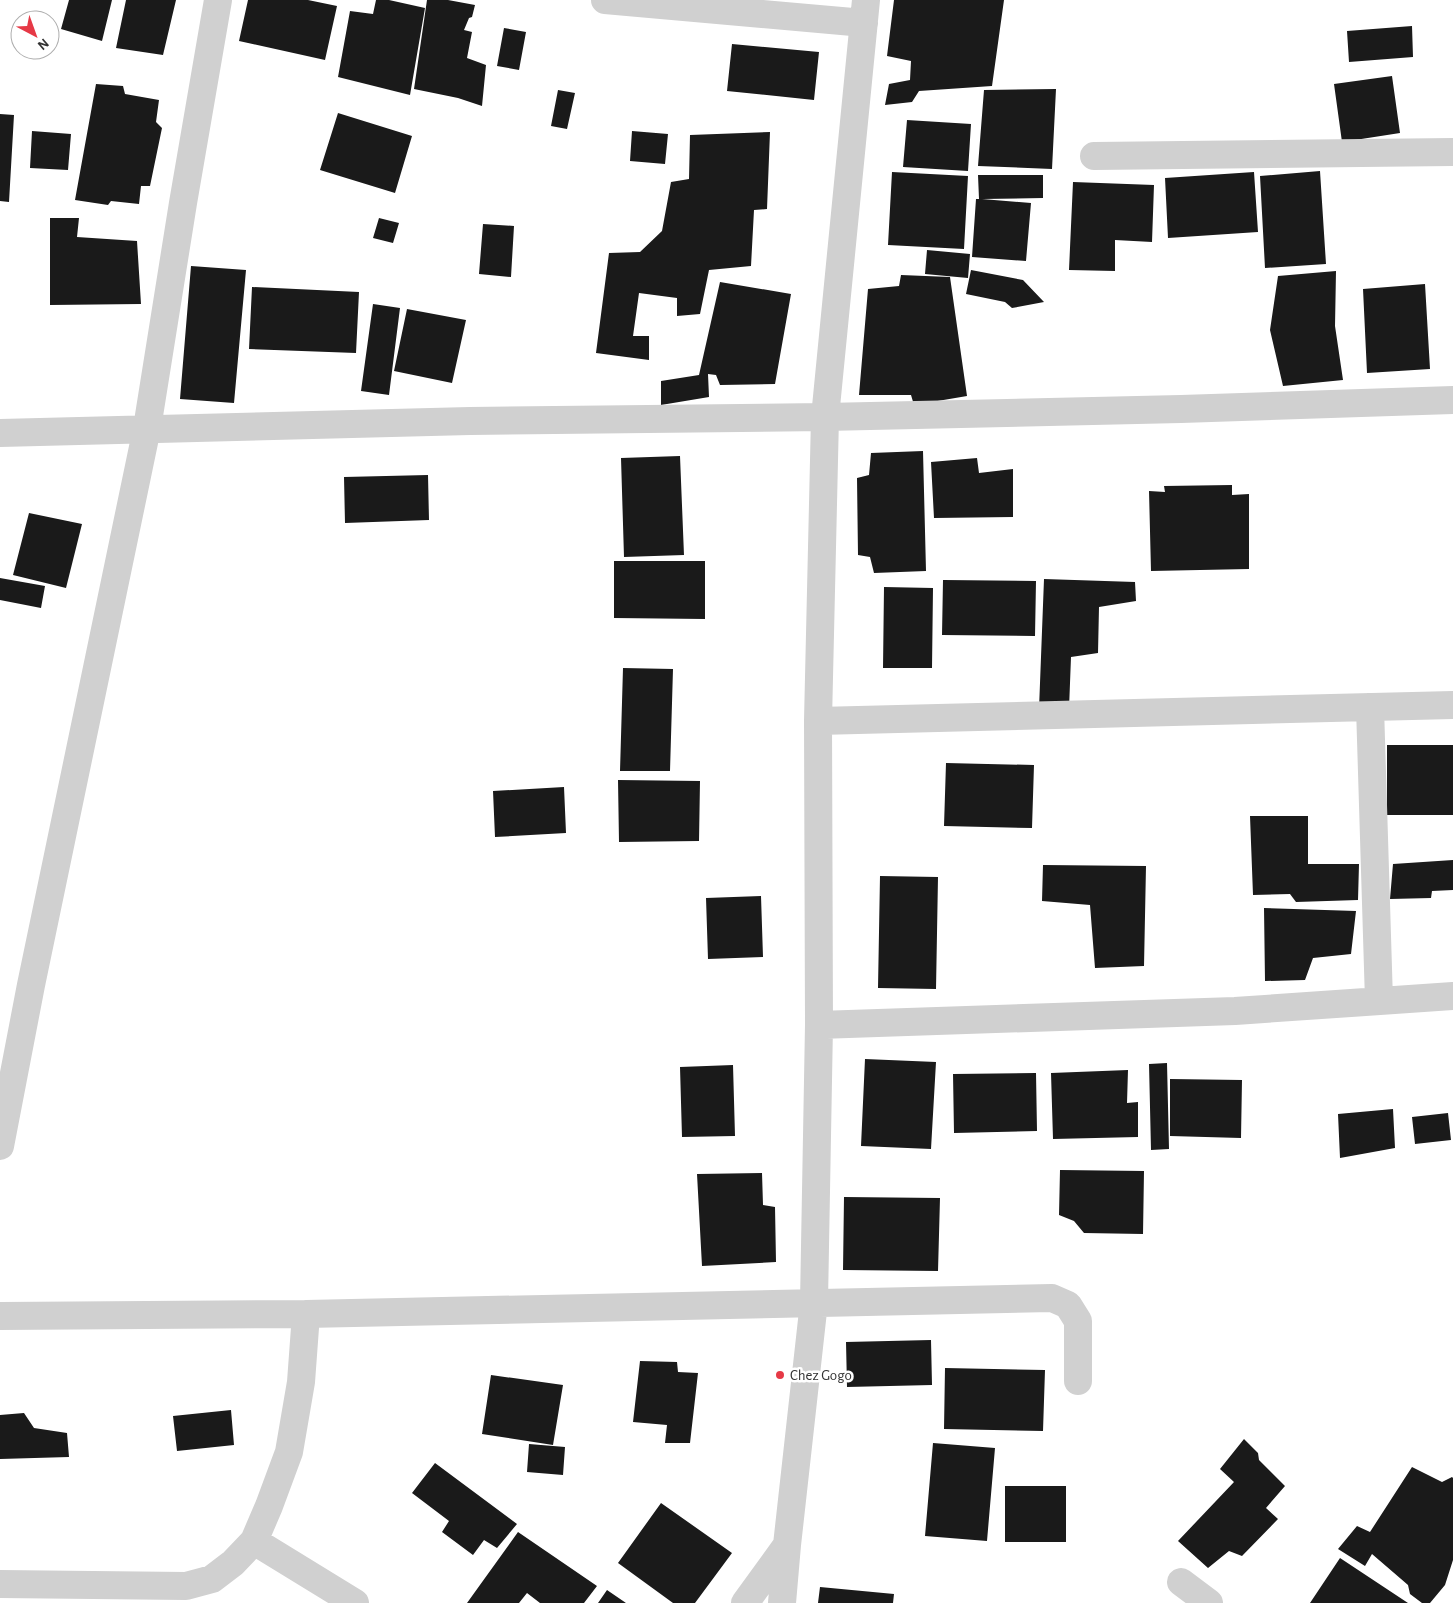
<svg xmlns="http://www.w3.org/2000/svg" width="1453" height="1603" font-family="'Alegreya Sans',sans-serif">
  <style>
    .building { fill: #1a1a1a }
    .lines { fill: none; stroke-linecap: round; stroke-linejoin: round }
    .minor { stroke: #d0d0d0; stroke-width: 28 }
    .poi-dot { fill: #e63946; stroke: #fff; stroke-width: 2 }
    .labels { text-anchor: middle; stroke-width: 5; stroke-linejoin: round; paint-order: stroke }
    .poi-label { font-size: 15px; fill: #333; stroke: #fff; text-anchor: start }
  </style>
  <rect width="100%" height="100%" fill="#fff"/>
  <path class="building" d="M69 0H112L102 41 61 29Z
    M126 0H176L163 55 116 48Z
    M248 0H308L337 6 325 60 239 41Z
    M376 0H389L425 8 410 95 338 77 350 11 373 14Z
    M427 0H448L475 5 472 17 469 18 464 30 472 32 467 58 486 65 482 106 458 98 414 89Z
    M894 0H1004L992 86 919 91 912 102 885 105 889 84 910 80 911 61 887 56Z
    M1412 26 1413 57 1349 62 1347 31Z
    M504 28 526 32 519 70 497 66Z
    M732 44 819 52 814 100 727 91Z
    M1392 76 1400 133 1342 142 1334 84Z
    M96 84 123 86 125 94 159 100 156 122 162 128 150 186H141L139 204 111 201 108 205 75 200Z
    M1056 89 1052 169 978 166 984 90Z
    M558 90 575 93 567 129 551 126Z
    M338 113 412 136 395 193 320 170Z
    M0 114 14 115 9 202 0 201Z
    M907 120 971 124 968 171 903 167Z
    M32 131 71 134 68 170 30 168Z
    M632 131 668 134 665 164 630 161Z
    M770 132 767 209 754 210 751 266 709 270 700 314 677 316V298L639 293 633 336H649V360L596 353 609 253 640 252 662 231 671 182 689 179 690 135Z
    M1320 171 1326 264 1265 268 1260 176Z
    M892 172 968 176 964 249 888 245Z
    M1254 172 1258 232 1168 238 1165 178Z
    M978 175H1043V198L982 199 1031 203 1026 261 972 257 976 199H979Z
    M1073 182 1154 185 1152 242 1115 240V271L1069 270Z
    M50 218H79L77 237 137 241 141 304 50 305Z
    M379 218 399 223 393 243 373 238Z
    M483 224 514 226 511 277 479 274Z
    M927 250 970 254 968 278 925 274Z
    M191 266 246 270 234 403 180 399Z
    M971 270 1023 280 1044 302 1012 308 1005 302 966 294Z
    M1336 271 1335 326 1343 380 1283 386 1270 330 1278 276Z
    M901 275 950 277 967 396 914 405 911 395H859L868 289 899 286Z
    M720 282 791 294 775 384 720 385 716 375 708 374 709 397 661 405V381L699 375Z
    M1425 284 1430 369 1367 373 1363 289Z
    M252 287 359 292 356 353 249 349Z
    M373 304 400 308 389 395 361 391Z
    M407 309 466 320 452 383 394 371Z
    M923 451 926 571 874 573 870 557 858 555 857 478 869 475 871 453Z
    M680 456 684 555 624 557 621 458Z
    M977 458 979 473 1013 469V517L934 518 931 462Z
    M428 475 429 520 345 523 344 477Z
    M1232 485V495L1249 494V569L1151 571 1149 491 1165 492 1164 486Z
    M29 513 82 524 66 588 13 575Z
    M614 561H705V619L614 618Z
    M0 578 45 586 41 608 0 600Z
    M1044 579 1135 582 1136 601 1099 607 1098 653 1071 657 1069 709H1039Z
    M943 580 1036 581 1035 636 942 635Z
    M884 587 933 588 932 668H883Z
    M623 668 673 669 670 771H620Z
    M1387 745H1453V815H1387Z
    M946 763 1034 765 1032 828 944 826Z
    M618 780 700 781 699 841 619 842Z
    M564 787 566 833 495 837 493 791Z
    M1250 816H1308V864H1359L1358 900 1296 902 1290 894 1253 895Z
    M1453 860V890L1432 891 1431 898 1390 899 1393 864Z
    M1043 865 1146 866 1144 966 1095 968 1090 905 1042 901Z
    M880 876 938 877 936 989 878 988Z
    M761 896 763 957 708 959 706 898Z
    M1264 908 1356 911 1351 954 1313 958 1305 980 1265 981Z
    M865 1059 936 1062 931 1149 861 1146Z
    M1167 1063 1169 1149 1151 1150 1149 1064Z
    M733 1065 735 1136 682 1137 680 1067Z
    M1128 1070 1127 1103 1138 1102V1137L1053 1139 1051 1073Z
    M1036 1073 1037 1131 954 1133 953 1074Z
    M1170 1079 1242 1080 1241 1138 1170 1136Z
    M1393 1109 1395 1148 1340 1158 1338 1114Z
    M1448 1113 1451 1140 1415 1144 1412 1117Z
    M1060 1170 1144 1171 1143 1234 1084 1233 1074 1221 1059 1215Z
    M762 1173 763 1205 775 1207 776 1262 702 1266 697 1174Z
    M844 1197 940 1198 938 1271 843 1270Z
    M931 1340 932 1385 847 1387 846 1342Z
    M640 1361 677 1362 678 1372 698 1373 690 1443H665L667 1425 633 1422Z
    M945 1368 1045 1370 1043 1431 944 1429Z
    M491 1375 563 1385 553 1445 482 1434Z
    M231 1410 234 1445 177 1451 173 1416Z
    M24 1413 34 1428 67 1433 69 1457 0 1459V1415Z
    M1244 1439 1258 1453 1259 1460 1285 1486 1266 1508 1278 1519 1242 1556 1229 1551 1208 1568 1178 1541 1234 1482 1220 1469Z
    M933 1443 995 1448 987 1541 925 1536Z
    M529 1444 565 1447 563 1475 527 1472Z
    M435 1463 517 1524 497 1548 484 1540 473 1555 442 1532 449 1521 412 1493Z
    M1412 1467 1442 1482 1452 1477 1453 1478V1560L1445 1585 1430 1603H1422L1410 1594 1408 1585 1372 1554 1365 1566 1338 1549 1357 1526 1370 1532Z
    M1005 1486H1066V1542H1005Z
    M661 1503 732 1553 695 1603H673L618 1563Z
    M518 1532 597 1586 584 1603H540L527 1593 519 1603H467Z
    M1340 1558 1408 1603H1310Z
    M820 1587 894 1594 893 1603H818Z
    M607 1590 626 1603H598Z"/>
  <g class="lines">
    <path class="minor" d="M605 0 864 23
      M1094 156 1453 152
      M0 433 470 421 825 417 1181 409 1453 400
      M1370 707 1379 1001
      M818 721 1453 705
      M819 1025 1235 1011 1453 996
      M0 1146 31 985 147 428 183 203 218 0
      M0 1316 306 1314 1052 1298 1068 1305 1078 1321V1381
      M254 1541 355 1603
      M1181 1582 1209 1603
      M0 1584 186 1586 212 1579 233 1563 254 1541 269 1506 289 1452 301 1382 306 1314
      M745 1603 787 1545
      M782 1603 787 1545 814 1302 819 1025 818 721 825 417 866 0"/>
  </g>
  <circle class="poi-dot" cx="780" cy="1375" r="5"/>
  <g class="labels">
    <g class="poi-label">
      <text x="790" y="1380">Chez Gogo</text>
    </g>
  </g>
  <g transform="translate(35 35) rotate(139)"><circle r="24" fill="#ffffff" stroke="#adadad"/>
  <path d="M0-4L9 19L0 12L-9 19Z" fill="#e63946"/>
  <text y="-8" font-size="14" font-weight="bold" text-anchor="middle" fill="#333333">N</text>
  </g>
</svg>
